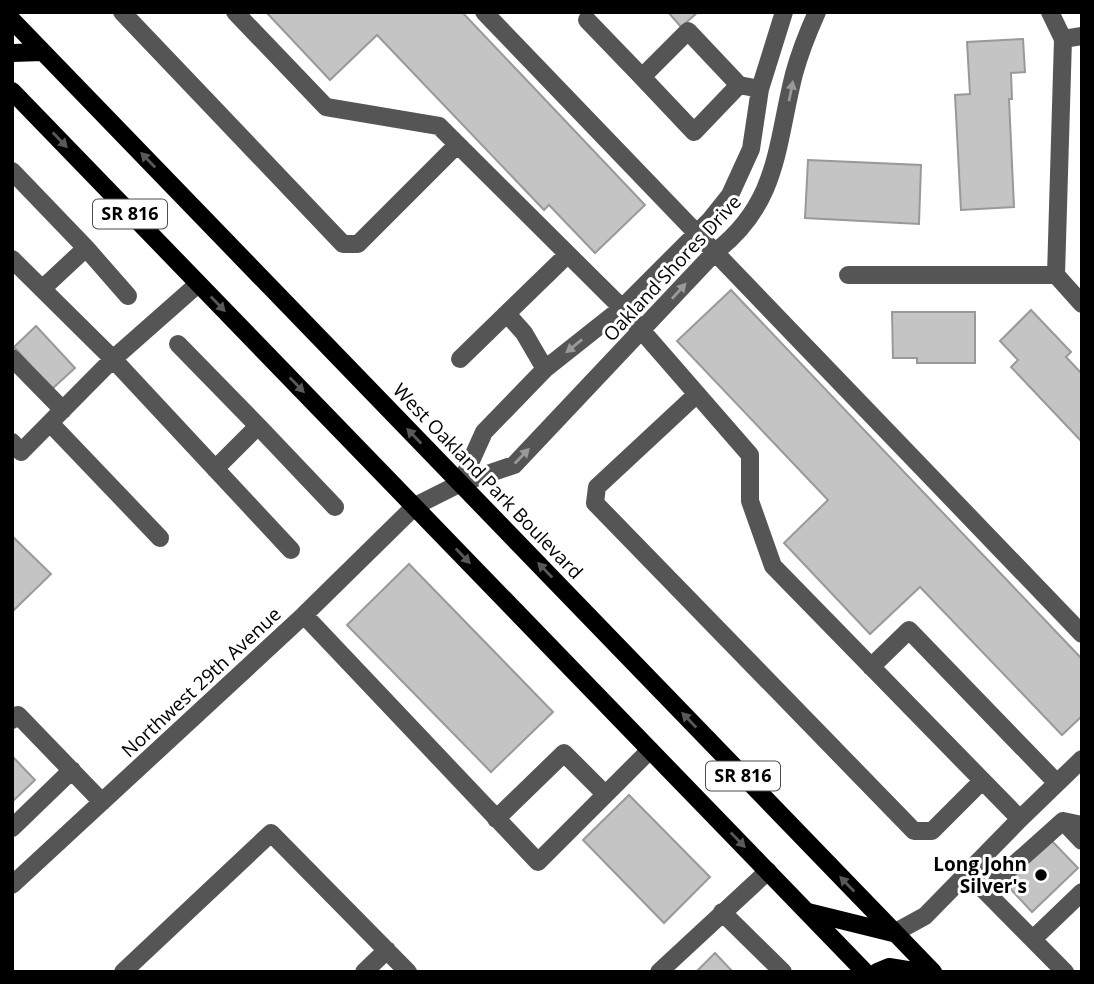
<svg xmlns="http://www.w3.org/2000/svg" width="1094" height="984" font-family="'Open Sans',sans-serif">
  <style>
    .building { fill: #c4c4c4; stroke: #999; stroke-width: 2 }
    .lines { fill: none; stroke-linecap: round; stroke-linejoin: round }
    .minor { stroke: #555; stroke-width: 18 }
    .major { stroke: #000; stroke-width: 18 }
    .oneway { fill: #999 }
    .oneway2 { fill: #595959 }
    .poi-dot { fill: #000; stroke: #fff; stroke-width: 2.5 }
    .labels { text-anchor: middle; stroke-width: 6; stroke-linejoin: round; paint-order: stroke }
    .shield { fill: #fff; stroke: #4c4c4c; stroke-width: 2 }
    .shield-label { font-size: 18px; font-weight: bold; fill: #000 }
    .street-label { font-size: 19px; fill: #000; stroke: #fff }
    .poi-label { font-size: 19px; font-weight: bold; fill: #000; stroke: #fff; text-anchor: end }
  </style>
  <rect width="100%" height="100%" fill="#fff"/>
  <path class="building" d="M266 12H462L645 205 595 253 549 205 544 210 377 35 330 80Z
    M668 12H698L681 27Z
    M1023 39 1025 72 1011 73 1012 99H1009L1014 207 961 210 955 95 970 94 967 42Z
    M808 160 921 165 919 224 805 218Z
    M731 290 1082 659V716L1062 735 920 587 870 634 784 543 828 500 677 341Z
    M1031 310 1071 352 1066 357 1082 374V442L1011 367 1018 360 1000 341Z
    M892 312H975V363H917V358H893Z
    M36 326 75 368 52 389 14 347Z
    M12 536 51 574 12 612Z
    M409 564 553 712 491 772 347 625Z
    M12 756 35 780 12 802Z
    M629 795 710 877 664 923 583 840Z
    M1050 839 1078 868 1032 912 1004 882Z
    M715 953 733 972H696Z"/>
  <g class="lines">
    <path class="minor" d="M122 12 343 244H358L457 145
      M235 12 326 107 439 126 622 308 750 455V501L773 566 1020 819 925 916 894 933
      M484 12 1082 634
      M1050 12 1063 39 1056 275
      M587 20 642 77
      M1063 39 1082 36
      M739 85 694 132 642 77 688 31 739 85 760 89
      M12 171 86 248 42 289
      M86 248 128 296
      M12 259 113 359 291 550
      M848 275H1056L1082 304
      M507 314 524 333 545 369
      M178 344 258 426 215 469
      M12 358 63 410
      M460 359 567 255
      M697 394 597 487 595 503 914 831H932L982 781
      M50 423 160 538
      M258 426 335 507
      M12 442 21 452 113 359 198 284
      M461 483 484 432 545 369 622 308 710 220 730 195 751 149 760 89 784 12
      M304 615 538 862 650 750
      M871 667 909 630 1057 783
      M12 720 18 715 102 802
      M496 819 564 753 605 794
      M1020 819 1082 759
      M1063 821 1082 841
      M12 828 72 770
      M968 874 1065 972
      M12 885 304 615 415 506 461 483 514 465 715 252C779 203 776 145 794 74 800 52 808 32 817 12
      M992 897 998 879 1063 821 1082 825
      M722 912 783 972
      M1033 939 1082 892
      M123 972 271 833 408 972
      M364 972 387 950
      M659 972 768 871"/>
    <path class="major" d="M12 20 933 972
      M12 53 42 52
      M12 91 865 972
      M808 912 893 933
      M877 972 889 967 920 972"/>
  </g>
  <defs><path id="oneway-solid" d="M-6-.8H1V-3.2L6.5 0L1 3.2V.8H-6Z" transform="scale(1.75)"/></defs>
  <g class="oneway">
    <use href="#oneway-solid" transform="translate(791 91) rotate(-79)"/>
    <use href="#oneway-solid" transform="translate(679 291) rotate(-48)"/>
    <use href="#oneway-solid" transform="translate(574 346) rotate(141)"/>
    <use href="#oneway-solid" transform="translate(522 456) rotate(-46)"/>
  </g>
  <g class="oneway2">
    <use href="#oneway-solid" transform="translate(60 140) rotate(46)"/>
    <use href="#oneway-solid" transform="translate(148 160) rotate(-134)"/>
    <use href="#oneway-solid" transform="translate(218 304) rotate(46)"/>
    <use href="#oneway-solid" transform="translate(297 385) rotate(46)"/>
    <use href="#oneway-solid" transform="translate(414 436) rotate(-134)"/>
    <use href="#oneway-solid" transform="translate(463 556) rotate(46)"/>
    <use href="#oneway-solid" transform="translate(545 570) rotate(-134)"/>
    <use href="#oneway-solid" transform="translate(689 720) rotate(-134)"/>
    <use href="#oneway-solid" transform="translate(738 840) rotate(46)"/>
    <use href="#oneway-solid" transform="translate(847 884) rotate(-134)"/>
  </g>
  <circle class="poi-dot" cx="1041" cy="875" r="7"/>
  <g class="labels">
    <g class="shield">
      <rect x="93" y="199.5" width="74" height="29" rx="5"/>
      <rect x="706" y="761.5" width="74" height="29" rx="5"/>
    </g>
    <g class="shield-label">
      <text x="130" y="220">SR 816</text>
      <text x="743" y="782">SR 816</text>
    </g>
    <g class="street-label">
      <text transform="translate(672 268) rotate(-47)" y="7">Oakland Shores Drive</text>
      <text transform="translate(488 481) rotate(46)" y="7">West Oakland Park Boulevard</text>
      <text transform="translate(201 682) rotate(-43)" y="7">Northwest 29th Avenue</text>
    </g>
    <g class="poi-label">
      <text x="1027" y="871">Long John<tspan x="1027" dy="22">Silver's</tspan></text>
    </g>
  </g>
  <rect width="1094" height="984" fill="none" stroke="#000000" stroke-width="28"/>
</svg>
